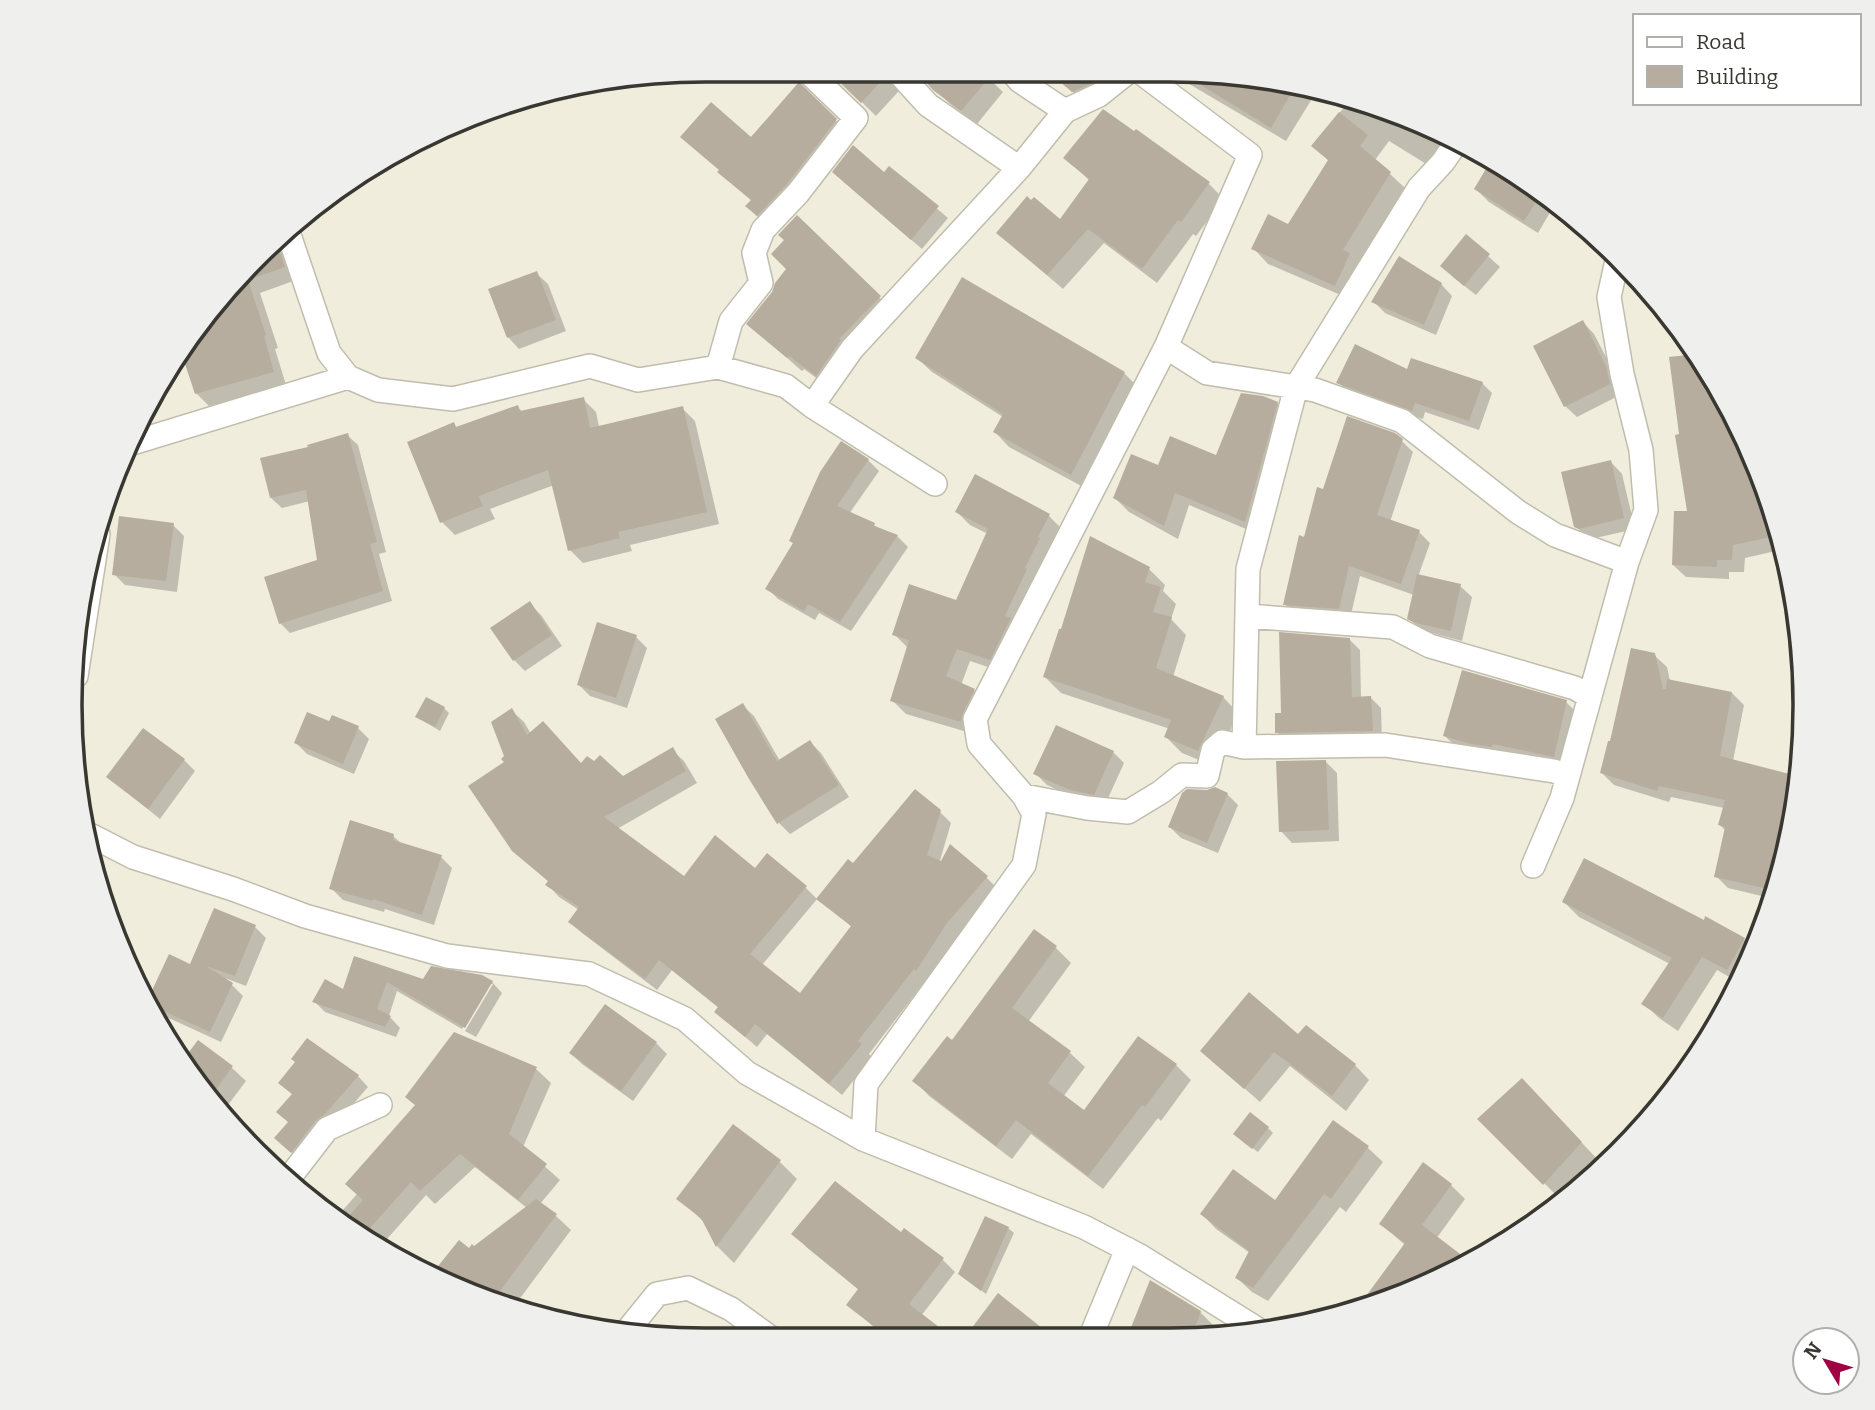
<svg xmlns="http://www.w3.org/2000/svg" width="1875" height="1410" font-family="Bitter,serif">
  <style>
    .shadow { fill: #0003 }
    .building { fill: #b6ad9f }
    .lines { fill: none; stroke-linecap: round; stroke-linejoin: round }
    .street-casing { stroke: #c0bdad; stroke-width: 26 }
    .street { stroke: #fff; stroke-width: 23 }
    .rim { fill: none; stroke: #383730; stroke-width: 3.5 }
  </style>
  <rect width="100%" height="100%" fill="#f0eddc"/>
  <path class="shadow" d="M829 70 981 71 1003 92 977 124 950 104 918 72 910 71 897 82 898 92 876 116Z
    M1050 71H1132L1088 106Z
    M1167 71H1211L1318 89 1286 141Z
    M799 85 851 135 762 221 747 206 752 201 719 172Z
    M1351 99 1446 142 1428 165 1389 141 1375 160 1405 188 1358 263 1364 269 1350 299 1268 264 1254 249 1289 226 1329 161 1313 145Z
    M1134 134 1209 184 1224 199 1196 236 1193 234 1157 283 1104 243 1063 289 998 233 1060 222 1090 181 1065 158Z
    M889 168 948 218 922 249 844 182 884 174Z
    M1523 177 1582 232V233L1552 209 1538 233 1489 202 1476 189Z
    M797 217 894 312 831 389 804 369 802 371 748 324 774 292 788 269Z
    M1466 236 1500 267 1476 295 1453 277Z
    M281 237 296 280 260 293 278 348 275 349 286 385 209 406 196 393 184 356 202 331 209 329 207 324 256 256Z
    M536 273 548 284 566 331 519 349 508 337Z
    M1441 284 1452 296 1436 335 1385 313 1373 301Z
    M1583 322 1594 334 1617 378 1620 395 1577 417 1565 406Z
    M917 358 1124 373 1139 388 1085 488 1009 447 995 432 1003 417 932 372Z
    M1409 371 1482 383 1492 393 1479 430 1425 412 1423 419 1348 392 1338 382Z
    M583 399 596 412 599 427 682 408 695 421 719 524 630 545 632 551 583 563 570 550 554 485 490 509 495 519 455 535 442 522 409 443 517 407 523 412Z
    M1277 403 1290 417 1258 534 1189 505 1178 539 1129 512 1115 498 1159 467 1217 458Z
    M1740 425 1783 541 1785 551 1784 549 1745 558 1744 572H1729V579L1686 577 1673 565 1689 513 1681 435Z
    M347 435 358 445 386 552 379 554 392 601 290 633 280 623 319 561 310 501 282 508 271 498 310 448Z
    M1402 441 1413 452 1390 522 1419 532 1430 543 1418 577 1460 586 1472 597 1462 641 1421 630 1409 618 1414 595 1360 576 1350 619 1296 615 1285 604 1324 491Z
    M868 460 879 471 849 514 897 536 908 547 851 631 819 613 815 620 778 599 767 588Z
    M1611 462 1622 474 1635 529 1591 539 1575 526Z
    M957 512 1049 516 1062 529 1003 672 970 661 961 685 974 690 987 704 974 734 906 714 892 700 908 648 894 634 957 602 988 534 970 525Z
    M173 525 184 536 177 592 125 585 114 574Z
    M1149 569 1165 585 1163 591 1176 604 1171 619 1186 635 1173 677 1223 697 1238 713 1214 766 1182 753 1166 737 1170 729 1061 693 1045 677Z
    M530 604 541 615 562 646 525 671 514 660Z
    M636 637 647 648 627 708 590 696 579 685Z
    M1349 639 1360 650 1361 698H1371L1381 708 1382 741 1288 742 1277 732 1283 714Z
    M1654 655 1667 667 1670 681 1732 693 1744 705 1733 761 1792 776 1800 784 1774 899 1728 888 1716 876 1726 831 1720 825 1724 808 1671 797 1669 802 1614 785 1602 773Z
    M1566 702 1577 713 1565 767 1456 747 1445 736Z
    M742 705 754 716 780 761 810 742 821 753 849 797 790 834 779 823 750 778Z
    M444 708 449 713 440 731 417 717Z
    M512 711 524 722 531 734 582 765 623 778 672 750 684 761 697 783 617 829 684 878 756 870 805 887 817 899 762 965 800 995 852 927 819 899 854 865 939 811 951 823 939 864 986 877 998 889 959 934 928 981 926 980 869 1054 872 1057 842 1095 767 1034 757 1047 716 1012 719 1008 672 970 657 990 582 933 570 922 579 910 559 897 548 885 549 882 513 850 506 762Z
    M330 724 358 728 369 739 354 774 307 754 296 743Z
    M1113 752 1124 763 1105 805 1082 801 1047 785 1036 774Z
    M184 760 195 771 160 819 108 777Z
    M1326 762 1337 773 1339 841 1292 843 1281 831Z
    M1227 794 1238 805 1218 853 1181 838 1170 827Z
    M393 836 402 844 441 857 452 868 434 925 385 909 384 912 343 900 331 888Z
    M1564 902 1705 922 1744 939 1753 948 1738 982 1717 970 1678 1031 1659 1018 1644 1004 1670 964 1579 917Z
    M255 927 266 938 246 986 225 978 243 996 221 1042 160 1014 152 1007 149 1001 170 957 191 966Z
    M1034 932 1056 948 1071 963 1028 1022 1070 1053 1085 1067 1063 1097 1084 1113 1176 1065 1191 1080 1161 1121 1158 1118 1103 1189 1031 1134 1012 1159 929 1096 915 1081 953 1043Z
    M355 958 424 981 492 982 502 993 476 1037 465 1031 493 984H489L462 1029 397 991 389 1016 400 1028 396 1037 325 1012 315 1002 344 992Z
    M454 1034 536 1069 551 1083 523 1147 560 1180 540 1204 556 1216 571 1230 512 1309 501 1306 433 1276 474 1249 527 1208 475 1167 435 1204 426 1195 379 1248 336 1218 357 1194 417 1106Z
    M1299 1037 1355 1065 1369 1080 1346 1111 1290 1066 1260 1102 1202 1051Z
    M198 1042 232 1068 246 1081 222 1113 201 1091 184 1061Z
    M656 1043 667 1054 633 1101 582 1064 571 1053Z
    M358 1076 368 1087 303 1162 287 1148 293 1095 280 1083Z
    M1539 1097 1598 1160 1561 1200 1480 1119Z
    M1334 1123 1368 1148 1383 1162 1346 1212 1340 1207 1268 1301 1252 1292 1237 1278 1250 1253 1216 1229 1202 1214 1275 1203Z
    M733 1126 780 1162 797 1179 734 1263 717 1246 706 1224 678 1198Z
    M1268 1128 1273 1133 1258 1152 1240 1139Z
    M1451 1185 1465 1199 1436 1239 1405 1245 1381 1224Z
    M1008 1228 1014 1233 986 1294 965 1278Z
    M904 1231 943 1260 955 1272 921 1316 949 1337H878L881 1333 848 1305 859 1290 805 1246 902 1234Z
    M1502 1233 1507 1237 1493 1246Z
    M1151 1282 1200 1312 1216 1328 1213 1335H1130Z"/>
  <path class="building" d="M827 70H883L885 77 861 103Z
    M916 71H995L961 111 933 90Z
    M1047 71H1104L1092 83 1072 92Z
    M1178 71H1211L1296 85 1271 128Z
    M799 82 837 119 787 184 757 216 745 206 751 200 717 172 719 170 680 137 711 102 751 137Z
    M1103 109 1134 131 1136 129 1210 182 1181 222 1178 220 1142 269 1088 229 1047 275 996 233 1027 196 1031 200 1034 197 1060 219 1089 179 1063 158Z
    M1339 112 1368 135 1360 146 1391 172 1343 250 1350 253 1335 286 1251 249 1268 214 1288 224 1328 160 1311 146Z
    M853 145 884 172 889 166 939 206 911 240 832 172Z
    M1490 162 1523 177 1541 194 1524 221 1474 189Z
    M797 215 881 296 839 339 841 340 816 376 789 356 787 358 746 324 772 292 775 283 786 269 771 254 784 240 778 235Z
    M1466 234 1490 254 1464 286 1440 266Z
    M276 241 285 267 248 280 266 335 264 336 274 372 195 394 183 358 256 256Z
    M1399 256 1442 283 1424 325 1371 302Z
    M537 271 556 320 507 338 488 289Z
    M962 277 1125 372 1071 475 993 432 1003 414 915 358Z
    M1583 320 1606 366 1610 384 1564 407 1533 346Z
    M1355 344 1407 369 1411 358 1483 382 1469 421 1415 403 1412 411 1336 383Z
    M1696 354 1740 425 1756 469 1760 493 1765 492 1781 535 1733 545 1732 560H1717V567L1672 565 1674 511H1687L1675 435 1679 434 1669 357Z
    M1241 393 1263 396 1278 402 1245 522 1175 493 1164 526 1113 498 1131 454 1158 465 1170 436 1216 455Z
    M584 397 590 428 683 406 707 512 618 532 620 538 568 551 548 470 479 496 483 506 440 523 407 442 454 422 456 427 518 405 520 411Z
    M1347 416 1395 433 1403 439 1377 515 1420 530 1401 584 1349 566 1339 609 1283 605 1299 535 1304 537 1317 487 1323 489Z
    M348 433 377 542 370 544 383 591 279 624 264 577 317 560 306 490 270 498 260 458 308 447 307 445Z
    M841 441 869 459 837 506 875 523 874 526 898 535 840 622 808 604 804 611 765 589 793 543 789 541 820 472Z
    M1611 460 1624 518 1579 529 1574 527 1561 472Z
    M975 474 1050 514 1038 537 1040 538 1025 568 1027 569 1005 616 1011 618 990 660 957 649 946 676 975 689 963 713 961 722 890 701 909 640 892 635 909 584 956 600 988 529 955 512Z
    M119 516 174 523 166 581 112 575Z
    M1090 536 1150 567 1145 582 1161 587 1153 612 1172 617 1156 668 1224 696 1198 751 1164 737 1171 720 1043 677 1059 629H1061Z
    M1417 574 1461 584 1451 631 1415 623 1407 619Z
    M530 601 552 635 513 661 490 628Z
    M597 622 637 635 616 698 577 685Z
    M1279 632 1350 638 1352 697 1371 696 1373 731 1275 733V713H1281Z
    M1631 648 1655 653 1663 689H1666L1667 679 1732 692 1720 756 1793 775 1764 888 1714 877 1725 827 1718 825 1725 800 1659 786 1657 791 1600 773 1608 741H1610Z
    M1462 670 1567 700 1554 757 1493 744 1492 747 1471 744 1443 736Z
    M426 697 445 707 435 727 415 717Z
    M743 703 777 761 810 740 839 785 777 824 749 779 715 719Z
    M512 708 527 735 543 721 581 763 587 756 594 761 600 755 623 776 673 747 686 771 604 817 684 876 715 835 755 868 767 853 807 886 750 954 800 993 851 926 816 899 848 859 853 863 915 789 941 810 927 855 941 861 950 844 988 876 947 923 916 971 914 969 858 1041 862 1044 829 1084 755 1024 745 1037 714 1012 718 1007 659 960 645 979 568 922 579 907 545 885 548 881 512 851 468 786 504 762 501 759 504 756 491 722Z
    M307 712 329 721 332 715 359 726 343 764 294 743Z
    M1056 725 1114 751 1094 795 1070 790 1033 774Z
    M143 728 185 759 148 809 106 777Z
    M1326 760 1329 830 1279 832 1276 761Z
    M1215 787 1228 793 1207 843 1168 827 1182 793 1187 789 1207 790Z
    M350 820 394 834 393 840 442 855 422 915 373 899V901L329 889Z
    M1584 858 1704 920 1705 916 1745 938 1727 970 1702 957 1663 1018 1641 1004 1672 958 1562 902Z
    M214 908 256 925 235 976 206 966 233 983 210 1032 152 1006 148 999 169 954 190 964Z
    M1034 929 1057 946 1012 1008 1071 1051 1048 1083 1084 1110 1138 1036 1177 1064 1145 1107 1142 1105 1088 1176 1016 1120 996 1146 912 1081 947 1036 952 1040Z
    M354 956 423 979 431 966 482 975 493 981 465 1028 387 982 377 1009 391 1016 385 1027 312 1002 325 979 343 989Z
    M1249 992 1298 1034 1306 1025 1356 1064 1332 1096 1274 1052 1244 1089 1200 1051Z
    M605 1004 657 1042 621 1091 569 1053Z
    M454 1032 537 1067 509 1134 547 1164 518 1200 460 1154 420 1191 411 1182 362 1237 343 1223 363 1200 345 1184 415 1105 405 1097Z
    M307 1038 359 1075 325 1114 316 1120 291 1153 274 1138 288 1122 276 1112 292 1094 278 1083 295 1062 291 1059Z
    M198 1040 233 1066 209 1099 201 1091 183 1060Z
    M1522 1078 1582 1142 1543 1185 1477 1119Z
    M1250 1112 1269 1127 1252 1149 1233 1134Z
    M1333 1120 1369 1146 1331 1199 1324 1194 1253 1288 1235 1278 1249 1251 1200 1214 1233 1169 1275 1200Z
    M733 1124 781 1160 716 1247 701 1218 676 1199Z
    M1423 1162 1452 1184 1422 1225 1468 1260 1413 1292 1358 1307 1405 1243 1379 1224Z
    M835 1181 901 1232 904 1228 944 1258 909 1304 952 1337H888L846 1305 858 1289 791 1234Z
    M536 1199 557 1214 492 1302 431 1275 459 1240 469 1248 472 1244 474 1246Z
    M985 1216 1009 1227 981 1291 958 1274Z
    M1150 1280 1201 1311 1192 1335H1128Z
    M998 1293 1052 1336 965 1337Z"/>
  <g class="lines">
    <g class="street-casing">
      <path id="street" d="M897 71 928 105 1019 168
        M1011 71 1020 81 1065 111
        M288 232 329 353 348 377 378 390 453 399 590 366 638 380 718 367 786 386 812 406
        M1166 347 1207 373 1315 390 1402 421 1518 512 1555 535 1627 562
        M718 367 731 321 761 283 754 253 763 230 798 193 856 118 806 70
        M129 444 348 377
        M935 484 812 406 852 349 1019 168 1065 111 1099 95 1129 71
        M1247 616 1393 627 1430 646 1575 688 1590 697
        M76 676 98 534
        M1244 747 1248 569 1296 387 1419 188 1443 162 1454 146
        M1024 796 1087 808 1128 812 1161 792 1182 775 1207 776 1213 750 1222 742 1244 747 1385 745 1554 771 1568 776
        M92 836 133 857 233 889 305 916 447 956 589 974 685 1019 747 1073 863 1139 1084 1227 1140 1256 1262 1332
        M1533 866 1562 798 1627 562 1646 510 1641 450 1622 374 1609 297 1616 265
        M863 1139 866 1084 1024 865 1034 814 1024 796 979 744 975 719 1166 347 1250 155 1139 71
        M286 1182 327 1129 380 1105
        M627 1331 657 1294 688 1288 731 1309 771 1338
        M1091 1336 1127 1249"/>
    </g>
    <use href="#street" class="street"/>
  </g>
  <path d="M0 0H1875V1410H0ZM705 82H1170A623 623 0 0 1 1793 705V705A623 623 0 0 1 1170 1328H705A623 623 0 0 1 82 705V705A623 623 0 0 1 705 82Z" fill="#efefee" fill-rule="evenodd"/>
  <path class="rim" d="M705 82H1170A623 623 0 0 1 1793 705V705A623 623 0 0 1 1170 1328H705A623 623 0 0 1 82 705V705A623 623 0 0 1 705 82Z"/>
  <rect x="1633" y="14" width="228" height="91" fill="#ffffff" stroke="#afafac" stroke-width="2"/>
  <rect x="1647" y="37" width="35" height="10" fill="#ffffff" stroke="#afafac" stroke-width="2"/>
  <text x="1696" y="49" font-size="21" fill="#383730">Road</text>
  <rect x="1647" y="66" width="35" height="21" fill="#b6ad9f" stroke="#afafac" stroke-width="2"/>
  <text x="1696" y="84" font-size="21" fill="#383730">Building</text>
  <g transform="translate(1826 1361) rotate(308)"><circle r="33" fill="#ffffff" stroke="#afafac" stroke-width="2"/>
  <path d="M0-5L12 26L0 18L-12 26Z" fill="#9f0143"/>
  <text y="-10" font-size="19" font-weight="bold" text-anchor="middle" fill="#383730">N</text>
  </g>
</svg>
